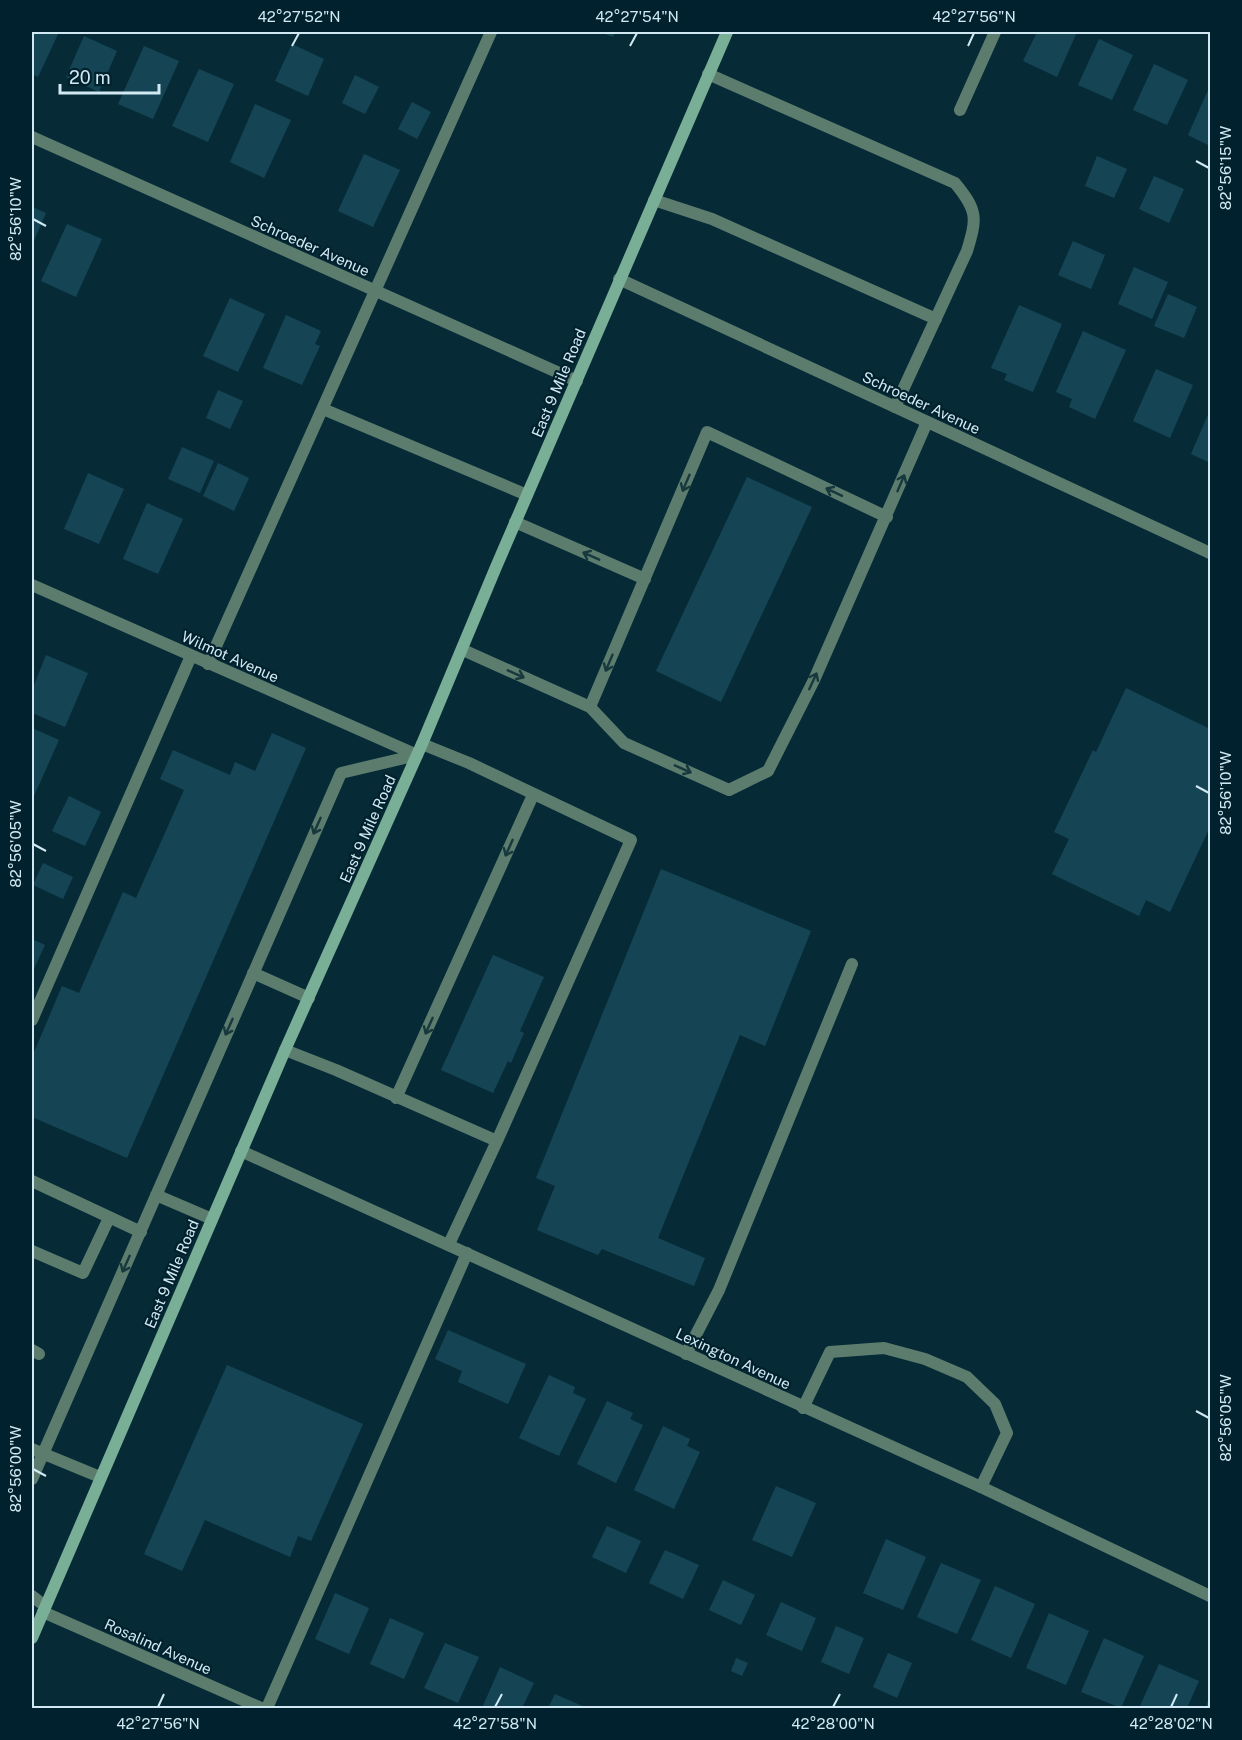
<svg xmlns="http://www.w3.org/2000/svg" width="1242" height="1740" font-family="'Public Sans',sans-serif">
  <style>
    .building { fill: #154555 }
    .lines { fill: none; stroke-linecap: round; stroke-linejoin: round }
    .service { stroke: #5c7d6e; stroke-width: 12 }
    .minor { stroke: #5c7d6e; stroke-width: 12 }
    .secondary { stroke: #79af96; stroke-width: 12 }
    .oneway { stroke: #17383d }
    .ticks { fill: none; stroke: #d1e9f2; stroke-width: 2 }
    .labels { text-anchor: middle; stroke-width: 4.5; stroke-linejoin: round; paint-order: stroke }
    .street-label { font-size: 15px; fill: #d1e9f2; stroke: #00212d }
    .neatline { fill: none; stroke: #d1e9f2; stroke-width: 2 }
    .ticks-label { font-size: 15px; text-anchor: middle; fill: #d1e9f2 }
  </style>
  <rect width="100%" height="100%" fill="#062b37"/>
  <path class="building" d="M32 32H59L38 77 32 74Z
    M600 32H615L613 37Z
    M1037 32H1077L1057 77 1023 61Z
    M84 36 117 51 99 92 66 77Z
    M1099 39 1133 55 1112 100 1078 85Z
    M292 44 324 59 308 96 275 81Z
    M144 46 179 61 153 119 118 104Z
    M1154 64 1188 80 1167 125 1133 110Z
    M199 69 234 84 208 142 172 126Z
    M355 75 379 87 365 114 342 103Z
    M1208 90 1210 91V146L1188 135Z
    M412 102 431 112 417 139 398 129Z
    M255 104 291 120 264 178 230 162Z
    M364 154 400 170 373 227 338 211Z
    M1097 156 1127 169 1114 198 1085 186Z
    M1154 176 1184 189 1169 223 1139 209Z
    M32 207 46 213 32 245Z
    M67 224 102 239 76 297 41 281Z
    M1073 241 1105 255 1091 289 1058 275Z
    M1134 267 1168 282 1152 319 1118 304Z
    M1168 294 1197 307 1184 338 1154 326Z
    M230 298 265 314 238 372 203 356Z
    M1019 305 1062 324 1033 392 1004 380 1007 374 991 368Z
    M286 315 321 331 315 344 320 346 302 385 263 368Z
    M1083 331 1126 350 1095 419 1069 407 1072 399 1056 392Z
    M1156 369 1193 385 1170 438 1133 421Z
    M218 390 243 401 230 429 206 418Z
    M1210 410V463L1191 454Z
    M182 447 214 461 200 493 168 479Z
    M218 463 249 478 234 511 203 496Z
    M88 473 124 489 99 544 64 529Z
    M747 477 812 507 721 702 656 671Z
    M147 503 183 519 158 574 123 559Z
    M46 655 88 673 65 727 32 713V690Z
    M1126 688 1210 729V827L1170 912 1146 900 1139 916 1052 874 1069 839 1054 832 1093 750 1096 752Z
    M32 728 59 740 34 796 32 795Z
    M272 733 306 748 127 1158 32 1117V1057L62 986 79 993 123 892 136 898 184 790 160 779 173 750 230 775 235 762 255 771Z
    M69 796 101 812 85 846 52 831Z
    M43 863 73 877 63 899 33 885Z
    M661 869 811 931 765 1046 740 1035 658 1238 705 1258 694 1286 602 1249 598 1255 537 1230 555 1186 536 1178Z
    M32 939 45 945 32 973Z
    M493 955 544 977 520 1031 524 1033 511 1063 508 1061 493 1093 441 1070Z
    M448 1330 526 1364 508 1404 458 1382 462 1371 435 1359Z
    M227 1365 363 1424 311 1541 298 1536 290 1557 205 1520 182 1571 144 1554Z
    M549 1375 575 1387 573 1393 586 1399 559 1456 519 1438Z
    M607 1401 633 1413 630 1419 643 1425 616 1483 577 1464Z
    M663 1426 690 1439 687 1446 700 1452 674 1509 634 1490Z
    M776 1486 816 1503 792 1557 752 1540Z
    M607 1526 641 1541 626 1573 592 1557Z
    M886 1539 926 1557 903 1610 863 1593Z
    M665 1550 699 1565 683 1599 649 1583Z
    M941 1563 981 1580 957 1634 917 1617Z
    M723 1580 755 1595 741 1625 709 1610Z
    M995 1586 1035 1604 1011 1658 971 1640Z
    M335 1593 369 1608 349 1654 315 1639Z
    M781 1602 816 1618 802 1651 766 1635Z
    M1049 1613 1089 1631 1066 1685 1026 1668Z
    M390 1618 424 1633 404 1679 370 1664Z
    M836 1626 864 1638 849 1674 821 1662Z
    M1104 1638 1144 1656 1121 1708 1081 1692Z
    M445 1643 479 1657 458 1703 424 1688Z
    M888 1653 912 1663 897 1698 873 1687Z
    M736 1658 748 1663 742 1676 731 1671Z
    M1159 1664 1199 1681 1187 1708H1139Z
    M500 1667 534 1683 522 1708H482Z
    M555 1694 587 1708H548Z
    M1210 1695V1708H1205Z"/>
  <g class="lines">
    <path class="service" d="M708 74 955 183C978 211 977 218 967 251L895 407
      M960 110 995 32
      M654 200 712 219 936 319
      M323 409 527 495
      M515 522 645 579
      M463 650 590 707 624 743 729 790 768 771 814 680 927 422
      M208 664 491 32
      M590 707 707 432 887 517
      M253 973 309 998
      M32 1020 191 656
      M285 1050 336 1070 497 1141 631 840 469 763 422 744
      M396 1098 533 795
      M32 1181 141 1232
      M156 1195 212 1219
      M449 1244 497 1141
      M32 1251 83 1273 109 1218
      M32 1350 39 1354
      M686 1354 719 1290 852 964
      M803 1408 830 1352 884 1348 925 1359 967 1377 995 1404 1007 1433 981 1487
      M32 1449 100 1477
      M32 1479 341 773 417 755
      M32 1596 45 1606
      M267 1708 467 1253"/>
    <path class="minor" d="M32 137 577 381
      M619 279 1210 553
      M32 585 417 755
      M241 1151 981 1487 1210 1596
      M43 1612 261 1708"/>
    <path class="secondary" d="M32 1638 285 1050 422 744 496 567 727 32"/>
  </g>
  <defs><path id="oneway-shaft" d="M-6 0H5M1.5-3L5.5 0L1.5 3" fill="none" stroke-width="1.6" stroke-linecap="round" stroke-linejoin="round" transform="scale(1.5)"/></defs>
  <g class="oneway">
    <use href="#oneway-shaft" transform="translate(686 483) rotate(113)"/>
    <use href="#oneway-shaft" transform="translate(901 483) rotate(-67)"/>
    <use href="#oneway-shaft" transform="translate(834 492) rotate(-155)"/>
    <use href="#oneway-shaft" transform="translate(591 556) rotate(-156)"/>
    <use href="#oneway-shaft" transform="translate(609 663) rotate(113)"/>
    <use href="#oneway-shaft" transform="translate(516 674) rotate(24)"/>
    <use href="#oneway-shaft" transform="translate(813 681) rotate(-65)"/>
    <use href="#oneway-shaft" transform="translate(683 769) rotate(24)"/>
    <use href="#oneway-shaft" transform="translate(317 826) rotate(114)"/>
    <use href="#oneway-shaft" transform="translate(509 848) rotate(114)"/>
    <use href="#oneway-shaft" transform="translate(429 1026) rotate(114)"/>
    <use href="#oneway-shaft" transform="translate(229 1027) rotate(114)"/>
    <use href="#oneway-shaft" transform="translate(126 1264) rotate(114)"/>
  </g>
  <path class="ticks" d="M292 46 299 33M630 46 637 33M968 46 974 33M1196 161 1209 168M33 219 46 226M1196 786 1209 793M33 844 46 851M1196 1411 1209 1418M33 1469 46 1476M158 1707 164 1694M495 1707 502 1694M833 1707 840 1694M1171 1707 1177 1694"/>
  <g class="labels">
    <g class="street-label">
      <text transform="translate(310 246) rotate(24)" y="5">Schroeder Avenue</text>
      <text transform="translate(559 383) rotate(-67)" y="5">East 9 Mile Road</text>
      <text transform="translate(921 403) rotate(25)" y="5">Schroeder Avenue</text>
      <text transform="translate(230 657) rotate(24)" y="5">Wilmot Avenue</text>
      <text transform="translate(368 829) rotate(-66)" y="5">East 9 Mile Road</text>
      <text transform="translate(172 1274) rotate(-67)" y="5">East 9 Mile Road</text>
      <text transform="translate(733 1359) rotate(25)" y="5">Lexington Avenue</text>
      <text transform="translate(158 1647) rotate(24)" y="5">Rosalind Avenue</text>
    </g>
  </g>
  <rect width="1242" height="1740" fill="none" stroke="#00212d" stroke-width="66"/>
  <path d="M60 84v9h99v-9" fill="none" stroke="#d1e9f2" stroke-width="3"/>
  <text x="69" y="84" font-size="18" fill="#d1e9f2" stroke="#00212d" stroke-width="4.5" paint-order="stroke">20 m</text>
  <rect x="33" y="33" width="1176" height="1674" class="neatline"/>
  <g class="ticks-label">
    <text x="299" y="22">42°27'52"N</text>
    <text x="637" y="22">42°27'54"N</text>
    <text x="974" y="22">42°27'56"N</text>
    <text transform="translate(1226 168) rotate(-90)" y="5">82°56'15"W</text>
    <text transform="translate(16 219) rotate(-90)" y="5">82°56'10"W</text>
    <text transform="translate(1226 793) rotate(-90)" y="5">82°56'10"W</text>
    <text transform="translate(16 844) rotate(-90)" y="5">82°56'05"W</text>
    <text transform="translate(1226 1418) rotate(-90)" y="5">82°56'05"W</text>
    <text transform="translate(16 1469) rotate(-90)" y="5">82°56'00"W</text>
    <text x="158" y="1729">42°27'56"N</text>
    <text x="495" y="1729">42°27'58"N</text>
    <text x="833" y="1729">42°28'00"N</text>
    <text x="1171" y="1729">42°28'02"N</text>
  </g>
</svg>
